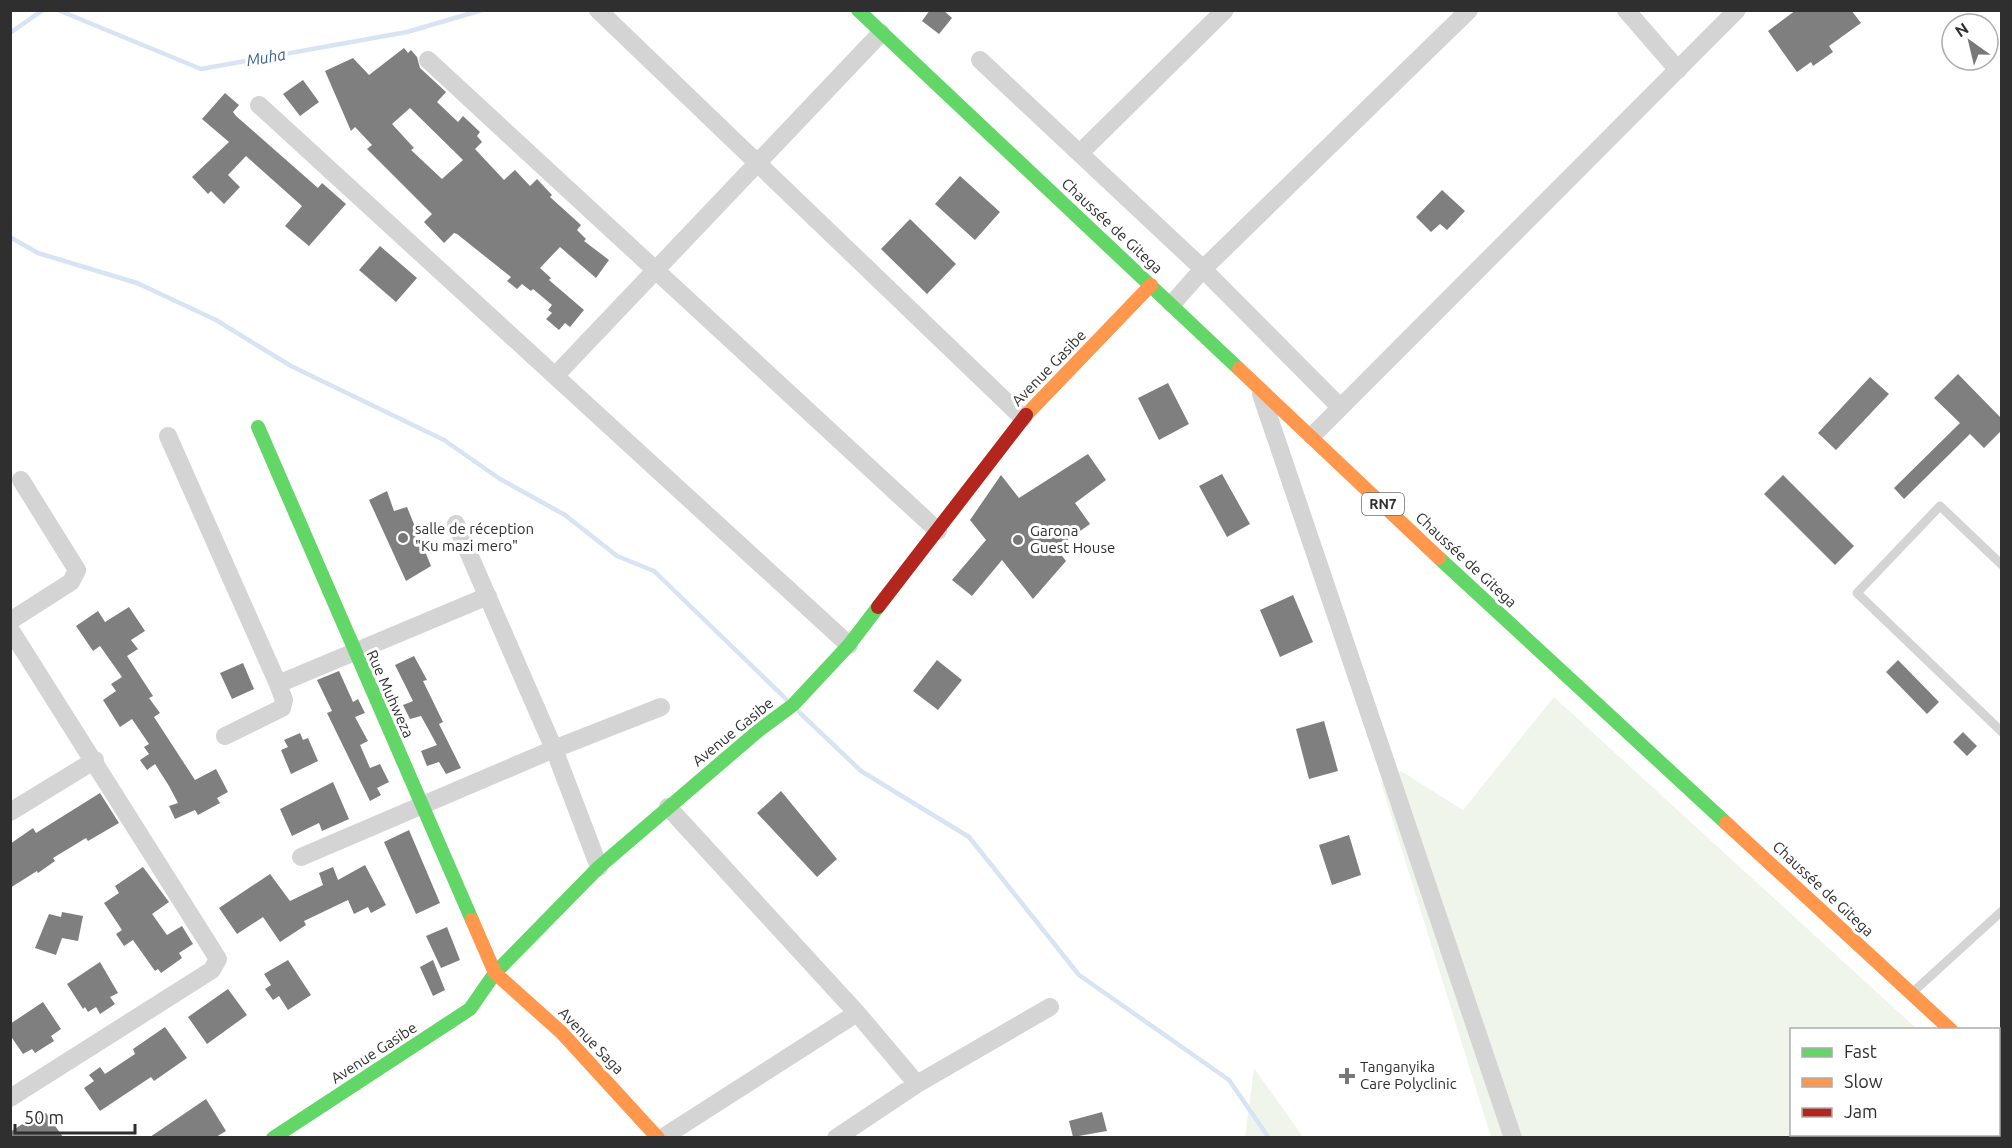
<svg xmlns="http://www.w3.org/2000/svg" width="2012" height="1148" font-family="Ubuntu,sans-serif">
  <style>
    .green { fill: #f0f5ec }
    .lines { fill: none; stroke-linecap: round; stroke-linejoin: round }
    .stream { stroke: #d8e4f3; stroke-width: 4.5 }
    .building { fill: #7f7f7f; fill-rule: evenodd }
    .lane { stroke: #d4d4d4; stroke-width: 9 }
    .street { stroke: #d4d4d4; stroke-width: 18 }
    .fast { stroke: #63d668; stroke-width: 14 }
    .slow { stroke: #ff974d; stroke-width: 14 }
    .jam { stroke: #b3261e; stroke-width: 14 }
    .poi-dot { fill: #787878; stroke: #fff; stroke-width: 2 }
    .labels { text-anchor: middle; stroke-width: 6; stroke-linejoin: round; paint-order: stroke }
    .shield { fill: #fff; stroke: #6d6d6d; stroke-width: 1.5 }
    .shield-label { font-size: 14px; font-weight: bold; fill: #2f2f2f }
    .street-label { font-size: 15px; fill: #2f2f2f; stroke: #fff }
    .poi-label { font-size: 15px; fill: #2f2f2f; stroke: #fff; text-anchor: start }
    .water-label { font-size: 16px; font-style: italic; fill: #396396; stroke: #fff }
  </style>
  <rect width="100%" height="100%" fill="#fff"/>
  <path class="green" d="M1554 697 1917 1029 1792 1030V1134H1998L1999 1105 2001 1107V1137H1491L1381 783 1401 771 1463 810Z
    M1254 1068 1303 1137H1245Z"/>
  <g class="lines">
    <path class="stream" d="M58 10 201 69 407 32 482 10
      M10 33 43 10
      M10 237 38 253 137 283 216 320 291 366 444 440 500 479 565 515 617 556 654 571 787 700
      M799 712 861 771 969 837 1079 975 1229 1080 1269 1138"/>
  </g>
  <path class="building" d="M930 10H943L952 18 939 34 922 21Z
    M1796 10H1851L1861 23 1829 46 1833 52 1813 66 1811 62 1797 72 1768 31Z
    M404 48 408 53 411 50 417 57 420 68 446 92 437 102 458 122 463 116 480 132 477 136 482 142 475 149 504 180 515 170 530 186 537 179 552 195 550 197 581 225 577 230 586 239 584 241 609 260 596 278 560 247 540 268 551 278 549 280 584 310 570 327 565 323 559 330 546 319 552 313 548 310 552 305 533 289 531 291 522 284 517 289 507 281 511 277 457 234 454 233 444 243 424 222 432 214 367 149 372 145 355 127 351 131 325 71 353 58 369 75ZM410 108 463 160 442 179 411 150 414 148 392 124Z
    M303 80 319 102 300 116 283 94Z
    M225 93 239 105 233 112 236 116 318 188 322 183 346 204 309 246 285 226 302 206 246 156 228 175 240 187 224 204 211 191 208 194 192 177 229 142 202 119Z
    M960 176 1000 212 975 240 935 204Z
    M1442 190 1465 211 1447 230 1440 224 1431 232 1416 217Z
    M910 219 956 264 927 294 881 249Z
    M380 246 417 278 396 302 359 270Z
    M1958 374 2001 418V431L1984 448 1970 434 1904 499 1894 488 1960 423 1934 398Z
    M1870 377 1889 394 1836 450 1818 433Z
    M1168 383 1189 424 1159 440 1138 398Z
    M1088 454 1106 480 1075 503 1090 524 1056 548 1066 561 1033 599 1002 560 972 596 952 580 986 540 970 520 1001 475 1019 498Z
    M1222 474 1250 524 1227 537 1199 486Z
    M1783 475 1854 546 1835 565 1764 494Z
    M387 491 394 511 407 507 431 566 406 581 369 500Z
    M1293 595 1313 642 1280 657 1260 610Z
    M129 607 145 631 131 640 138 649 127 656 153 696 149 698 160 713 154 717 195 780 216 769 228 792 217 798 220 803 198 815 195 810 175 819 169 806 178 803 169 786 155 764 147 770 140 760 149 754 144 747 149 744 132 719 120 727 103 700 116 691 111 684 122 677 100 646 93 651 76 626 98 611 105 622Z
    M414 656 427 680 423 681 443 722 439 724 461 768 446 774 439 762 427 766 421 751 437 745 421 716 410 719 403 705 413 701 395 665Z
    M937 660 962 680 938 710 913 691Z
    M1898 660 1939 702 1927 714 1886 672Z
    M243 663 254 689 232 699 220 673Z
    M339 671 353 702 358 699 365 713 355 717 368 741 360 745 370 768 380 764 389 782 377 788 381 795 370 801 327 713 332 711 317 680Z
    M1324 721 1338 771 1309 779 1296 729Z
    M1963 732 1977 746 1967 756 1953 742Z
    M300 733 303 740 308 738 318 761 291 774 281 750 288 747 284 740Z
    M333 782 349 819 322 831 319 823 292 836 280 809Z
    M781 791 837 859 817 877 757 813Z
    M100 793 119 823 88 841 86 838 53 858 55 861 38 873 37 871 10 888V844L33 828 36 833Z
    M409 830 440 903 416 914 384 842Z
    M1349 835 1361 875 1332 885 1319 845Z
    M365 865 386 905 371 913 368 907 354 914 348 900 304 921 306 925 280 942 263 917 237 934 219 908 270 874 290 901 323 885 319 873 333 867 338 880Z
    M143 867 169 902 152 914 167 935 182 926 193 944 179 953 182 958 161 973 158 969 155 971 133 940 124 946 116 934 122 930 104 903 119 893 115 886Z
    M62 912 83 916 78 941 62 938 56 955 35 948 49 914 61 917Z
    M447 927 460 960 441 968 426 936Z
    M288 960 311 995 288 1010 279 996 273 1000 265 989 271 985 264 974Z
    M433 960 445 990 433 996 420 967Z
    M100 962 118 993 110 997 115 1004 100 1014 96 1007 88 1012 85 1007 83 1009 67 984Z
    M228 989 247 1015 207 1044 188 1017Z
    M43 1002 61 1029 51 1036 54 1041 35 1053 32 1049 23 1054 10 1035V1024Z
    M165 1027 187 1058 154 1081 151 1077 100 1111 84 1088 94 1081 89 1075 100 1067 105 1074 135 1054 133 1049Z
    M206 1099 226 1131 216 1137H150Z
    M1102 1112 1107 1131 1073 1137 1069 1121Z
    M46 1113 63 1137H10V1132L32 1118 34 1121Z"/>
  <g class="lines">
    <path class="lane" d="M2002 565 1940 506 1857 593 2002 732
      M1913 992 2002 911"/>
    <path class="street" d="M598 10 1023 418
      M1626 10 1678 70
      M428 60 938 531
      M980 60 1203 269 1340 407
      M259 105 849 645
      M1080 153 1225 10
      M1172 304 1203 269 1469 10
      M555 376 881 33
      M1261 394 1513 1138
      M168 436 278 684 488 596
      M1312 436 1737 10
      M456 524 554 749 599 867
      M10 621 71 582 77 570 21 480
      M10 629 218 959 212 970 10 1098
      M225 736 282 708 284 700 278 684
      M668 807 857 1013 917 1084
      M10 812 95 760
      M301 857 554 749 661 707
      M662 1138 857 1013
      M836 1138 917 1084 1050 1007"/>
    <path class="fast" d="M858 10 1239 369
      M258 427 472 920
      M1439 558 1726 823
      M1998 1073 2002 1076
      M273 1138 470 1009 495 973 599 867 758 731 793 705 849 645 878 607"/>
    <path class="slow" d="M1239 369 1439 558
      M1026 415 1151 285
      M1726 823 1951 1030
      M472 920 495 973 562 1033 658 1138"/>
    <path class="jam" d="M878 607 1026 415"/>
  </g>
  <g class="poi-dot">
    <circle cx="403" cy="538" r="6"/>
    <circle cx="1018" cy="540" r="6"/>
    <path d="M1344 1067h6v6h6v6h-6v6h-6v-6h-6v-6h6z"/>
  </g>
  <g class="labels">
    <rect class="shield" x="1362" y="493" width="42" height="22" rx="4.5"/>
    <g class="shield-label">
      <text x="1383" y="509">RN7</text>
    </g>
    <g class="street-label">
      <text transform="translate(1112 226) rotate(43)" y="5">Chaussée de Gitega</text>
      <text transform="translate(1049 368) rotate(-46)" y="5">Avenue Gasibe</text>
      <text transform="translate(1466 560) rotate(43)" y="5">Chaussée de Gitega</text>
      <text transform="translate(390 694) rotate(66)" y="5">Rue Muhweza</text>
      <text transform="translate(733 732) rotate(-39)" y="5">Avenue Gasibe</text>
      <text transform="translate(1823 889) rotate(43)" y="5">Chaussée de Gitega</text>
      <text transform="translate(591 1041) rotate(46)" y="5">Avenue Saga</text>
      <text transform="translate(374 1053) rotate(-33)" y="5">Avenue Gasibe</text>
    </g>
    <g class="poi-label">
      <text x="415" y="534">salle de réception<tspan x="415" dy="17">"Ku mazi mero"</tspan></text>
      <text x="1030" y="536">Garona<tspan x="1030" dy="17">Guest House</tspan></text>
      <text x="1360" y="1072">Tanganyika<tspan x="1360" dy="17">Care Polyclinic</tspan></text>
    </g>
    <g class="water-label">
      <text transform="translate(266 57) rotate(-10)" y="6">Muha</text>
    </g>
  </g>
  <rect width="2012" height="1148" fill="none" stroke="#2f2f2f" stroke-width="24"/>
  <rect x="1790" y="1028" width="210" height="108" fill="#ffffff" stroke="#acacac" stroke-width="1.5"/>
  <rect x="1802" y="1048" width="30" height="9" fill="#63d668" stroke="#acacac" stroke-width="1.5"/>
  <text x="1844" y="1058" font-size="18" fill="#2f2f2f">Fast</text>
  <rect x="1802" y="1078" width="30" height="9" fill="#ff974d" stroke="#acacac" stroke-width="1.5"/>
  <text x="1844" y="1088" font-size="18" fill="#2f2f2f">Slow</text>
  <rect x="1802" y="1108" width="30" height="9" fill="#b3261e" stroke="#acacac" stroke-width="1.5"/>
  <text x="1844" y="1118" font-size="18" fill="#2f2f2f">Jam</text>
  <g transform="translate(1970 42) rotate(326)"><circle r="28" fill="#ffffff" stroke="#acacac" stroke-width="1.5"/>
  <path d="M0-4.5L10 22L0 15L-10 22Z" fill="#787878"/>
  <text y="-9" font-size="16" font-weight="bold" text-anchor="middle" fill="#2f2f2f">N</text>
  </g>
  <path d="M15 1124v9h120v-9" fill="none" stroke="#2f2f2f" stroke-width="3"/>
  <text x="24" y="1124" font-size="18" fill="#2f2f2f" stroke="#ffffff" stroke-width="4.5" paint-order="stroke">50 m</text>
</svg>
